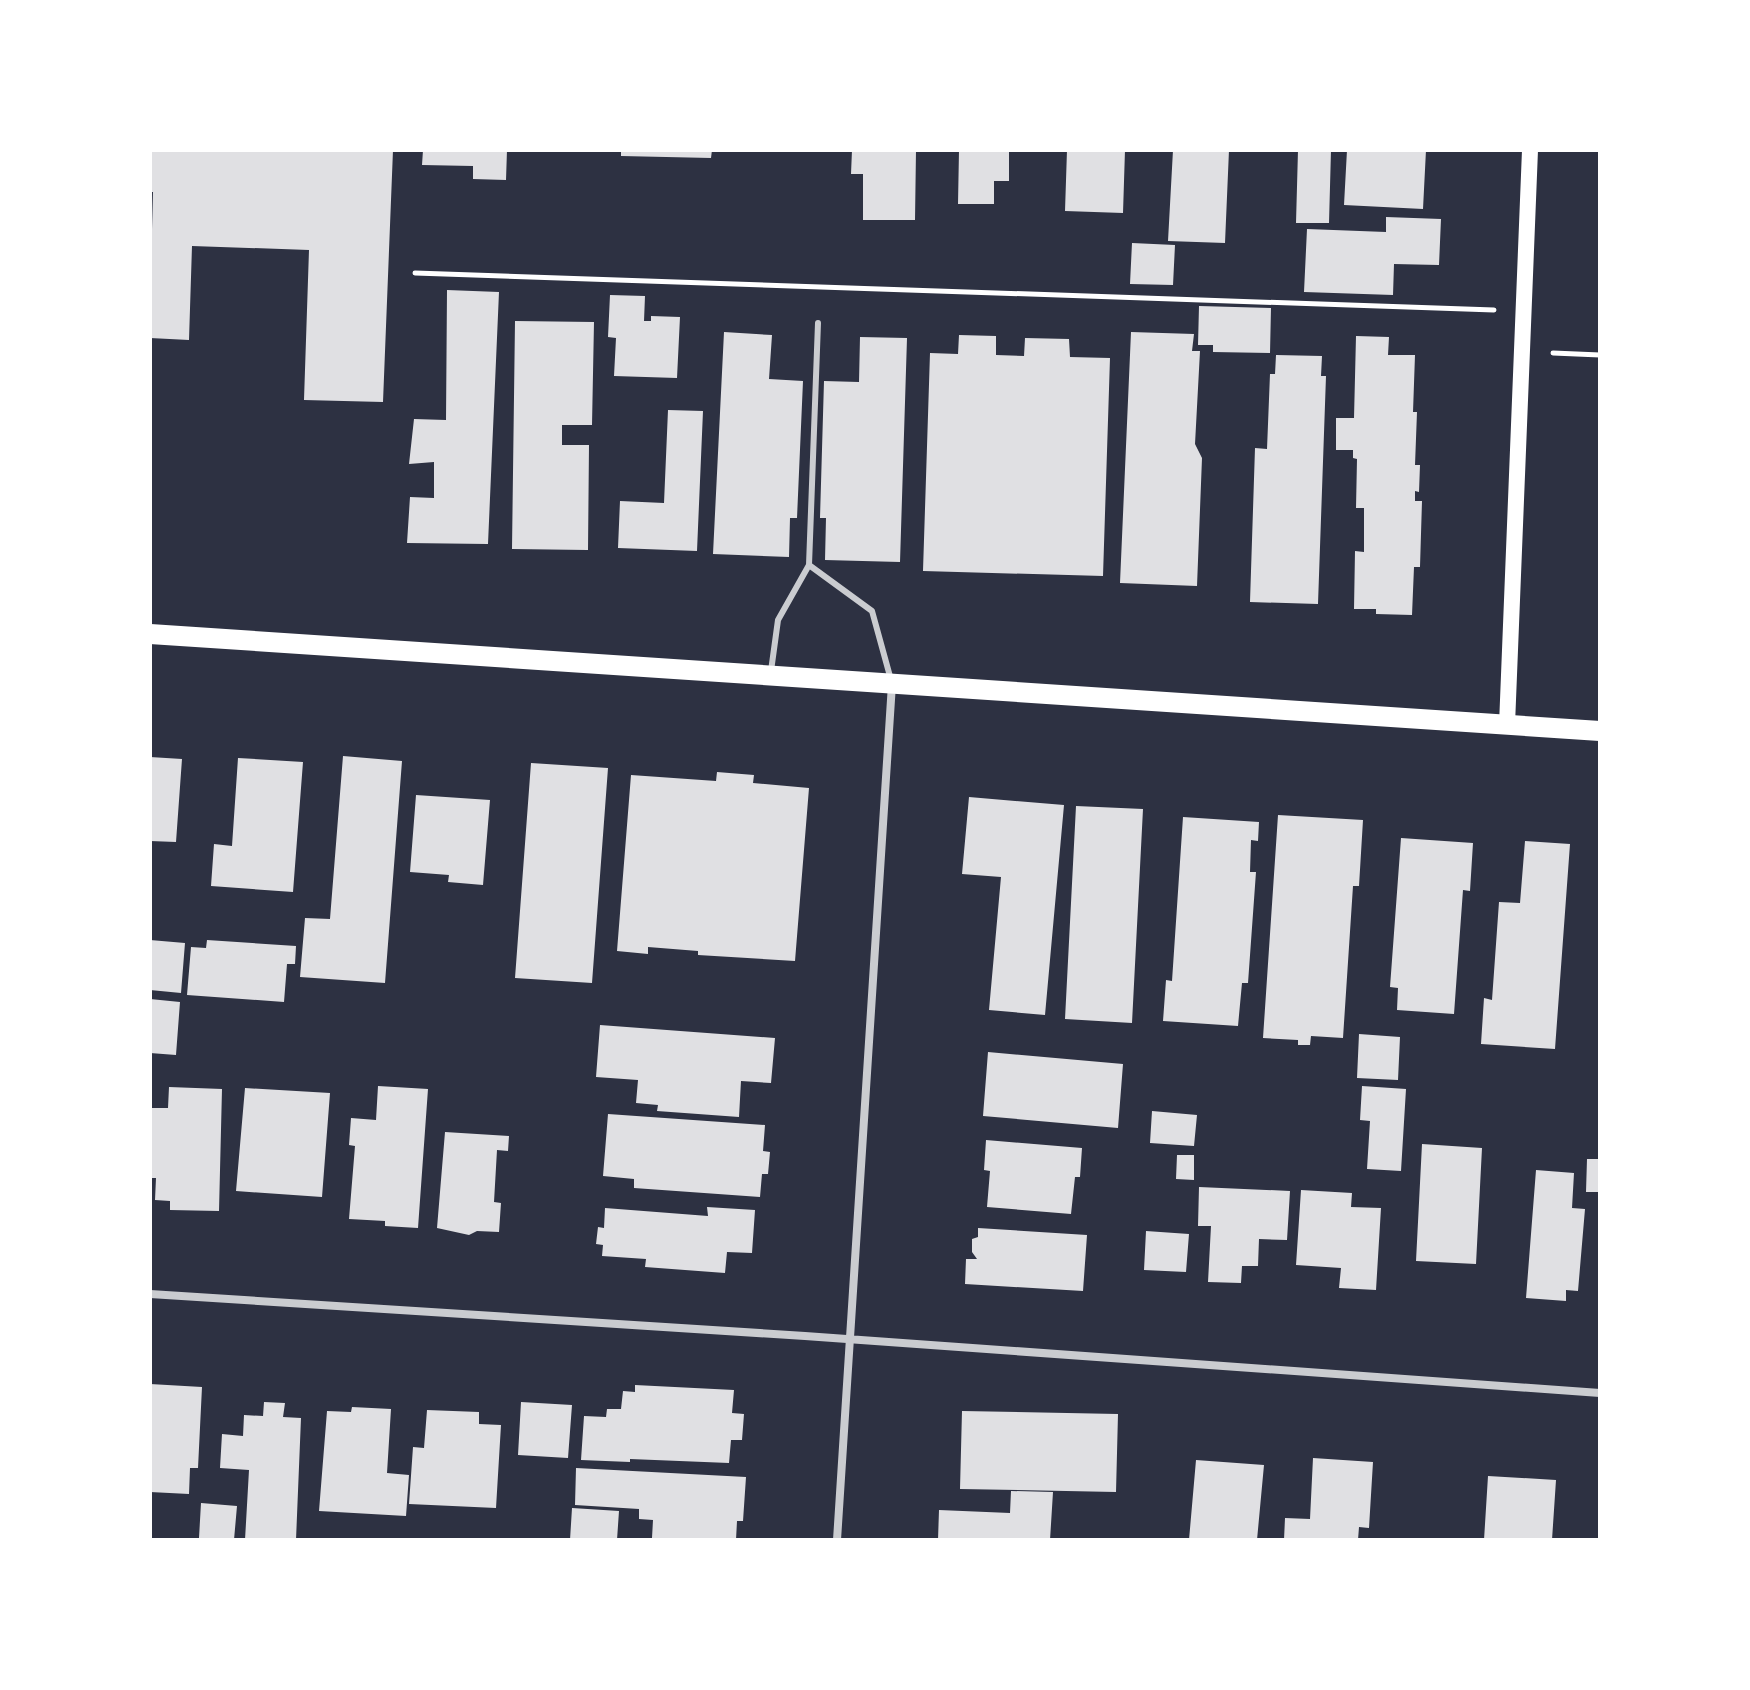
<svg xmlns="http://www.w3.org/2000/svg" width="1750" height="1690" font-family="Inter,sans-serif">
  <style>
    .building { fill: #e0e0e3 }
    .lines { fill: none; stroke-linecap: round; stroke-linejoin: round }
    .path { stroke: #fff; stroke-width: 5 }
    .service { stroke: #caccd0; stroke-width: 6 }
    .minor { stroke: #caccd0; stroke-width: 8 }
    .secondary { stroke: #fff; stroke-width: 16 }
    .primary { stroke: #fff; stroke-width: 20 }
  </style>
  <rect width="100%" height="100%" fill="#2d3142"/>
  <path class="building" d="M150 150H393L383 402 304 400 309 250 192 246 189 340 150 338V229H152L153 192H150Z
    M423 150H507L506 180 473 179V166L422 165Z
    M621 150H712L711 158 621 156Z
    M852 150H916L915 220H863V174H851Z
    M959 150H1009V181H994V204H958Z
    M1067 150H1125L1123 213 1065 211Z
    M1173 150H1229L1225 243 1168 241Z
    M1298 150H1331L1329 223H1296Z
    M1347 150H1426L1423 209 1344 205Z
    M1386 217 1441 219 1439 265 1394 264 1393 295 1304 292 1307 229 1386 232Z
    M1132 243 1175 245 1173 285 1130 284Z
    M447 290 499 292 488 544 407 543 410 497 434 498V462L409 464 414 419 446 420Z
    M610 295 645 296 644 321H651V316L680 317 677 378 614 376 616 338 608 337Z
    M1199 306 1271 308 1270 353 1213 352V345H1198Z
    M515 321 594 322 592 425H562V445H589L588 550 512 549Z
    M724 332 772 335 769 379 803 381 797 518H790L789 557 713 554Z
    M1131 332 1194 334 1192 351H1200L1195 444 1202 458 1197 586 1120 583Z
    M959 335 996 336V355L1024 356 1025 338 1069 339 1070 357 1110 358 1103 576 923 571 930 353 958 354Z
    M1356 336 1389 337 1388 355H1415L1413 412H1417L1415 465H1420L1419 492 1415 491V501H1422L1420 567H1414L1412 615 1376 614V609H1354L1355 551 1364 552V508H1356L1357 459 1353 458V450H1336V418H1354Z
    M860 337 907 338 900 562 825 560 826 518H820L824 381 859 382Z
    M1276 355 1322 356 1321 376H1326L1318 604 1250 602 1255 448 1267 449 1270 374H1275Z
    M668 410 703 411 697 551 618 548 620 501 664 503Z
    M343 756 402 761 385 983 300 977 305 918 330 919Z
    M150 757 182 759 176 842 150 841Z
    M238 758 303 762 293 892 211 886 214 844 232 846Z
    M531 763 608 768 592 983 515 978Z
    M717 772 754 775 753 783 809 788 795 961 698 955V951L648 947V954L617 951 631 775 716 781Z
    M416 795 490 800 483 885 448 882 449 875 410 872Z
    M969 797 1064 805 1045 1015 989 1010 1001 877 962 874Z
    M1076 806 1143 809 1132 1023 1065 1019Z
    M1278 815 1363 820 1359 886H1353L1343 1038 1311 1036 1310 1045H1298V1040L1263 1038Z
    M1183 817 1259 822 1258 841 1251 840 1250 872H1256L1248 983H1242L1238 1026 1163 1021 1166 980 1172 981Z
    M1401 838 1473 843 1470 891 1463 890 1454 1014 1397 1010 1398 988 1390 987Z
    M1525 841 1570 844 1555 1049 1481 1044 1484 998 1492 1000 1499 902 1520 903Z
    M150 940 185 943 181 993 150 990Z
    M207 940 296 946 295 964H287L284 1002 187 995 191 947 206 948Z
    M150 999 180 1002 176 1055 150 1053Z
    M600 1025 775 1038 771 1083 741 1081 739 1117 657 1111 658 1105 636 1103 638 1080 596 1077Z
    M1359 1034 1400 1037 1398 1080 1357 1078Z
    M988 1052 1123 1064 1118 1128 983 1116Z
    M378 1086 428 1089 418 1228 385 1226V1221L349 1219 355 1146 349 1145 351 1118 376 1120Z
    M1362 1086 1406 1089 1401 1171 1367 1169 1370 1121 1360 1120Z
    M169 1087 222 1089 219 1211 170 1210V1201L155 1200 156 1178H150L151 1108H168Z
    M245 1088 330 1093 322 1197 236 1191Z
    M1152 1111 1197 1115 1194 1146 1150 1143Z
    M608 1114 765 1125 763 1151 770 1152 768 1174H762L760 1197 634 1188V1179L603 1176Z
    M445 1132 509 1136 508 1151 497 1150 494 1202 501 1203 499 1232 477 1231 469 1235 437 1228Z
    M986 1140 1082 1148 1080 1177H1075L1071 1214 987 1207 990 1171 984 1170Z
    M1422 1144 1482 1148 1476 1264 1416 1261Z
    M1177 1155H1194V1180L1176 1179Z
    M1587 1159H1600V1192H1586Z
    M1536 1170 1574 1173 1572 1208 1585 1209 1578 1291 1566 1290V1301L1526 1298Z
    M1199 1187 1290 1191 1287 1240 1259 1239 1258 1266H1242L1241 1283 1208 1282 1211 1226H1198Z
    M1301 1190 1352 1193 1351 1207 1381 1208 1376 1290 1339 1288 1341 1268 1296 1265Z
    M707 1207 755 1210 752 1253 727 1252 725 1273 645 1267 646 1259 602 1256 603 1245 596 1244 598 1227 604 1228 605 1208 708 1216Z
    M978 1228 1087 1235 1083 1291 965 1284 966 1259H977L972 1252V1239L978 1237Z
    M1146 1231 1189 1234 1186 1272 1144 1270Z
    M150 1384 202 1387 198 1468H190L189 1494 150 1492Z
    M635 1385 734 1390 732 1413 744 1414 742 1440H731L729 1463 630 1459V1462L581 1460 584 1416 606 1417 607 1409H621L623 1391 635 1392Z
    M264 1402 285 1403 283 1417 301 1418 296 1540H245L249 1470 220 1468 222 1434 243 1436 244 1415 263 1416Z
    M521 1402 572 1405 568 1458 518 1455Z
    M352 1407 391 1409 387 1473 409 1475 406 1516 319 1511 327 1411 351 1412Z
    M427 1410 479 1412V1424L501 1425 496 1508 409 1504 413 1447 424 1448Z
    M962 1411 1118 1414 1116 1492 960 1489Z
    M1313 1458 1373 1462 1369 1528 1359 1527 1358 1540H1284L1285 1518 1310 1519Z
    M1196 1460 1264 1465 1257 1540H1189Z
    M576 1468 746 1477 743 1521H737L736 1540 652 1538 653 1520 639 1519V1509L575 1505Z
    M1488 1476 1556 1480 1552 1540H1484Z
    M1011 1491 1053 1492 1050 1540H938L939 1510 1010 1513Z
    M201 1503 237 1506 234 1540 199 1538Z
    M572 1508 619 1511 617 1540H570Z"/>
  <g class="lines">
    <path class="path" d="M415 273 1494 310
      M1553 353 1600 355"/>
    <path class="service" d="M809 565 818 323
      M771 671 778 620 809 565 872 611 891 680"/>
    <path class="minor" d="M150 1294 805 1336 1600 1393
      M837 1540 892 684"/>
    <path class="secondary" d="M1507 725 1530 150"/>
    <path class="primary" d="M150 634 1600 731"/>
  </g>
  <rect width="1750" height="1690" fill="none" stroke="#ffffff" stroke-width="304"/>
</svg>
